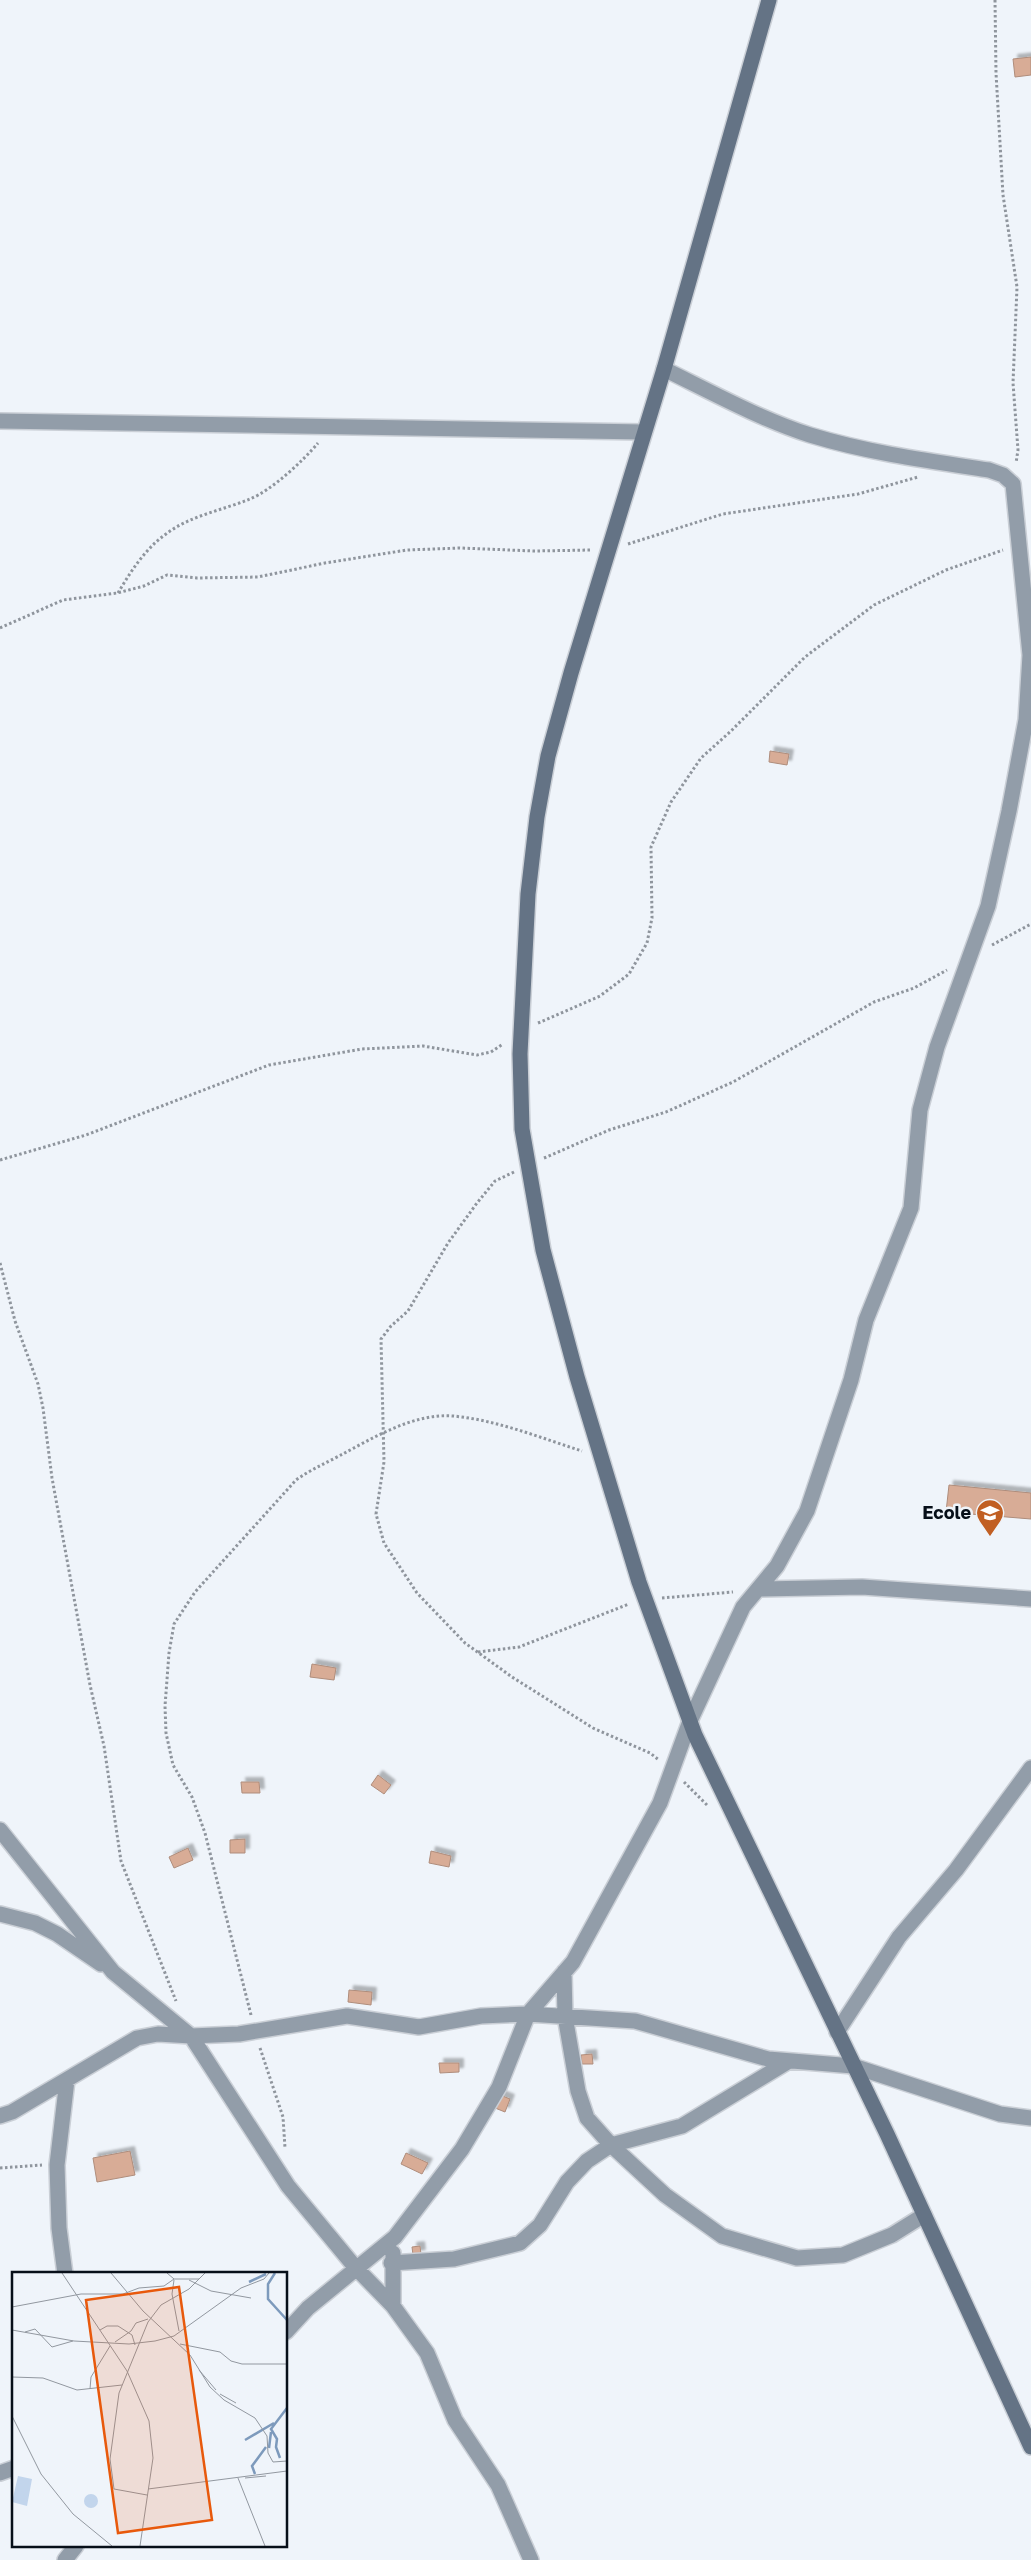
<svg xmlns="http://www.w3.org/2000/svg" width="1031" height="2560" font-family="'Golos Text',sans-serif">
  <style>
    .building { fill: #d8ac96; stroke: #af8d7c; filter: url(#shadow) }
    .lines { fill: none; stroke-linecap: round; stroke-linejoin: round }
    .street-casing { stroke: #cacfd6; stroke-width: 18 }
    .secondary-casing { stroke: #cacfd6; stroke-width: 18 }
    .path { stroke: #8f959d; stroke-width: 3; stroke-dasharray: 2.5 2.5; stroke-linecap: butt }
    .street { stroke: #929da9; stroke-width: 15 }
    .secondary { stroke: #647385; stroke-width: 15 }
    .labels { text-anchor: middle; stroke-width: 5; stroke-linejoin: round; paint-order: stroke }
    .poi-label { font-size: 18px; font-weight: bold; fill: #070f19; stroke: #eff4fa; text-anchor: end }
    .inset-river { fill: none; stroke: #7d9abc; stroke-width: 2.5 }
    .inset-road { fill: none; stroke: #9298a0; stroke-width: 1 }
    .view { fill: #e8590c; fill-opacity: 0.15; stroke: #e8590c; stroke-width: 2.5 }
    .inset-edge { fill: none; stroke: #070f19; stroke-width: 2.5 }
  </style>
  <defs>
    <filter id="shadow"><feDropShadow dx="4.5" dy="-4.5" stdDeviation="1" flood-color="#0004"/></filter>
  </defs>
  <rect width="100%" height="100%" fill="#eff4fa"/>
  <path class="building" d="M1031 57V75L1015 77 1013 59Z
    M770 751 789 754 787 765 769 762Z
    M949 1485 1031 1493V1519L946 1512Z
    M312 1664 336 1668 334 1680 310 1677Z
    M378 1775 391 1785 384 1794 371 1785Z
    M241 1782H259L260 1793H242Z
    M245 1839V1853H230V1840Z
    M188 1848 193 1860 174 1868 169 1857Z
    M431 1851 451 1856 449 1867 429 1863Z
    M349 1990 372 1992 371 2005 348 2002Z
    M592 2054 593 2064H582L581 2055Z
    M439 2063H459V2072L440 2073Z
    M500 2095 510 2099 505 2112 495 2108Z
    M130 2151 135 2175 97 2182 93 2158Z
    M406 2153 428 2163 422 2174 401 2164Z
    M420 2246 421 2254 413 2255 412 2247Z"/>
  <g class="lines">
    <g class="street-casing">
      <path id="street" d="M0 421 644 432
        M758 1589 862 1587 1031 1599
        M0 1830 113 1972 191 2036 288 2186 355 2267 393 2306 427 2353 455 2420 498 2485 531 2560
        M0 1914 35 1923 57 1934 101 1964
        M564 1972 565 2016 578 2091 587 2118 611 2145 665 2195 722 2236 797 2258 843 2255 892 2235 924 2215
        M837 2032 899 1937 956 1870 1031 1768
        M0 2116 12 2112 137 2038 158 2034 191 2036 239 2034 347 2016 419 2027 481 2016 528 2014 635 2021 768 2059 853 2066 1000 2114 1031 2118
        M393 2253V2306
        M391 2263 454 2259 520 2243 540 2225 567 2182 587 2161 611 2145 682 2126 789 2061
        M65 2274 59 2228 57 2165 67 2080
        M286 2332 308 2308 395 2237 462 2149 499 2087 528 2014 573 1962 660 1803 690 1721 743 1607 777 1566 807 1511 851 1380 866 1320 911 1208 920 1110 937 1047 988 906 1009 811 1026 720 1030 655 1013 484 1003 475 989 470C929 461 869 453 810 435 760 419 711 392 664 369
        M0 2473 14 2468
        M65 2560 76 2546"/>
    </g>
    <g class="secondary-casing">
      <path id="secondary" d="M769 0 664 369 571 673 548 756 537 817 528 894 520 1054 522 1129 543 1250 577 1377 639 1582 695 1735 887 2134 1031 2447"/>
    </g>
    <path class="path" d="M995 0 996 73 1003 195 1017 287 1013 383 1018 450 1016 463
      M628 544 723 514 858 494 918 477
      M118 593C131 571 145 549 166 534 189 516 223 510 250 499 272 490 303 461 318 443
      M0 628 63 600 117 593 144 586 167 575 197 578 258 577 325 563 407 550 460 548 534 551 592 550
      M992 945 1031 924
      M538 1023 600 996 629 974 647 943 652 918 651 847 671 802 701 758 731 731 805 657 874 605 946 570 1003 550
      M544 1158 609 1130 666 1112 733 1082 874 1002 914 988 947 970
      M0 1160 86 1135 269 1065 362 1049 423 1046 477 1055 491 1052 503 1044
      M514 1172 495 1181 477 1203 448 1243 408 1311 391 1326 381 1339 384 1462 376 1514 384 1543 417 1593 465 1643 512 1677 593 1728 650 1753 659 1760
      M0 1263 15 1321 38 1384 43 1408 52 1478 90 1685 104 1746 121 1861 176 2001
      M662 1598 733 1592
      M478 1652 519 1647 629 1604
      M684 1782 708 1806
      M251 2015 205 1833 192 1797 173 1765 166 1733 165 1706 169 1653 174 1624 195 1592 296 1480C310 1470 324 1464 339 1456 373 1438 413 1413 453 1416 497 1420 541 1438 582 1451
      M260 2048 283 2117 285 2148
      M0 2168 42 2165"/>
    <use href="#street" class="street"/>
    <use href="#secondary" class="secondary"/>
  </g>
  <defs>
    <g id="school-pin" transform="scale(1.4375)"><path d="M0 17L-7.5 6A9.5 9.5 0 1 1 7.5 6Z" fill="#c15f23" stroke="#eff4fa"/><path d="M0-5L7-2L0 1L-7-2ZM-4 1L0 2.5L4 1V4Q0 6-4 4Z" fill="#fff"/></g>
  </defs>
  <g fill-rule="evenodd">
    <use href="#school-pin" x="990" y="1513"/>
  </g>
  <g class="labels">
    <g class="poi-label">
      <text x="971" y="1519">Ecole</text>
    </g>
  </g>
  <g transform="translate(12 2272)">
    <rect width="275" height="275" fill="#eff4fa"/>
    <path d="M6 204 20 207 15 234 0 230ZM72 229a7 7 0 1 1 14 0a7 7 0 1 1-14 0Z" fill="#c2d5ec"/>
    <path class="inset-river" d="M263 1 256 12V27L275 48M237 10 254 2M233 168 262 151M257 176 259 160M268 186 264 175 265 167 259 157 275 136M243 202 240 194 254 175"/>
    <path class="inset-road" d="M50 1 115 99 137 149 141 186 128 274M99 1 131 39 178 83 198 115 212 128 243 146 255 164 256 181 261 190 275 189M155 1 162 7H187M162 8 160 22 167 59M177 8 199 19 239 26M0 35 69 22H111L127 16 152 14 162 7M0 58 62 69 117 72 143 69 162 64 229 16 252 7 257 1M88 58 95 54H106L120 63 123 73M13 60 23 57 40 75 61 69M103 70 119 59 124 51 136 47M168 72 208 80 219 89 230 92H275M187 98 204 118M0 105 31 106 65 118 110 113M78 117 79 105 98 74M208 122 224 131M0 144 29 202 61 242 100 274M226 206 253 274M233 206 254 204M136 217 275 199M135 223 102 217 98 187 107 121 136 50 149 33 177 17 193 1"/>
    <path class="view" d="M167 15 200 248 106 261 74 28Z"/>
    <rect width="275" height="275" class="inset-edge"/>
  </g>
</svg>
